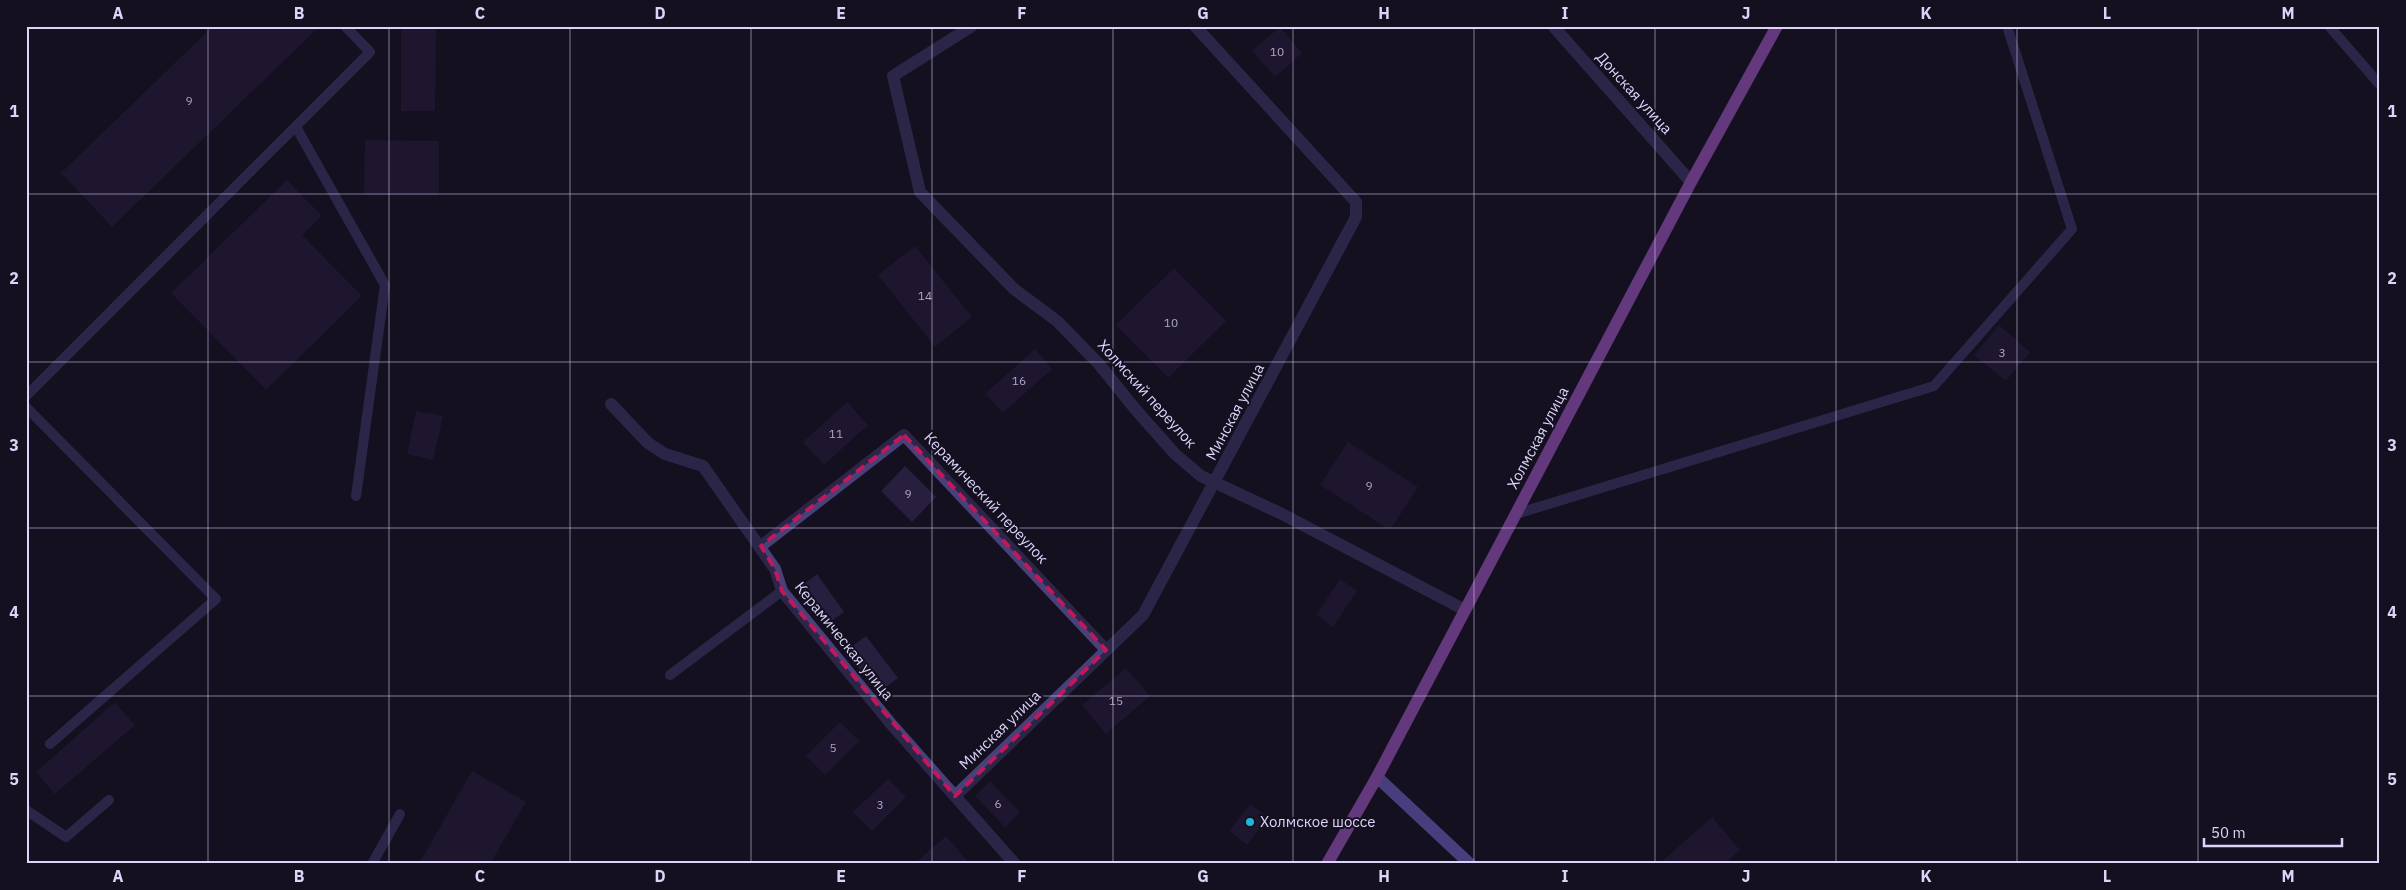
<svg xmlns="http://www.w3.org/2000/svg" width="2406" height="890" font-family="'IBM Plex Sans',sans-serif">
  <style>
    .building { fill: #281e3e }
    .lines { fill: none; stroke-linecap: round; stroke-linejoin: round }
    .lane { stroke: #484179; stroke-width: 10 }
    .street { stroke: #484179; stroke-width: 12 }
    .secondary { stroke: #8578ed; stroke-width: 12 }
    .primary { stroke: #c669eb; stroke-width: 12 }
    .marked { fill: none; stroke: #c2185b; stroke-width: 4; stroke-dasharray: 10 6; stroke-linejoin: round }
    .grid { fill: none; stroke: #dcd4f9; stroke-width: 1; stroke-opacity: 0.55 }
    .poi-dot { fill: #1db8dc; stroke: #141020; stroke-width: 2 }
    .labels { text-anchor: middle; stroke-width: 4; stroke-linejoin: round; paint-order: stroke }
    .number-label { font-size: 12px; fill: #afa6ca }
    .street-label { font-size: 15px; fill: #dcd4f9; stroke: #141020 }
    .poi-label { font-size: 15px; fill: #dcd4f9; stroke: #141020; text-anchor: start }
    .neatline { fill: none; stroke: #dcd4f9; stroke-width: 2 }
    .grid-label { font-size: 16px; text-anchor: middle; font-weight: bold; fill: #dcd4f9 }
  </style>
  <rect width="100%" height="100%" fill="#141020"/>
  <path class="building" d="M213 26H320L112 227 61 173Z
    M401 26H436L435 111H401Z
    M1280 27 1302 53 1275 77 1252 51Z
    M365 140 439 141V195H364Z
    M287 180 322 216 302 235 362 296 266 390 171 293Z
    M915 246 972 317 935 347 878 275Z
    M1174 268 1226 321 1168 378 1116 325Z
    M1999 325 2030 352 2006 381 1974 355Z
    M1035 349 1052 369 1003 413 985 394Z
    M847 402 868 425 824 465 803 442Z
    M416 411 443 416 433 460 407 454Z
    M1348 442 1418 487 1390 530 1320 485Z
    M905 466 936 497 912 522 881 491Z
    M817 574 844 612 826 625 799 588Z
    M1340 579 1357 591 1333 627 1316 615Z
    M866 636 898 678 878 693 846 651Z
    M1126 668 1150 696 1106 734 1082 705Z
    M115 702 135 725 55 794 36 772Z
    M840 722 859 741 825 775 806 756Z
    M472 771 526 802 490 864H419Z
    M888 779 906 797 872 831 853 812Z
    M990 781 1020 812 1005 827 975 796Z
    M1250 804 1268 817 1247 845 1229 831Z
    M1712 817 1740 850 1724 864H1659Z
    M946 836 970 864H914Z"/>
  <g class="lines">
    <path class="lane" d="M2329 26 2380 85
      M296 127 385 285 356 496
      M26 396 370 52 345 26
      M26 407 216 599 50 744
      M1516 514 1934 386 2072 229 2007 26
      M670 675 782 591
      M26 810 66 837 109 800
      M372 864 400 814"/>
    <path class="street" d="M972 26 893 76 920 192 1014 289 1057 321 1098 363 1136 410 1175 454 1201 476 1280 513 1465 610
      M1553 26 1691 182
      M611 404 648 443 665 454 703 466 775 569 782 591 892 725 1015 864
      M761 546 904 435 1106 650
      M955 796 1143 615 1356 217V202L1195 26"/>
    <path class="secondary" d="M1377 777 1470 864"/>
    <path class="primary" d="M1327 864 1377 777 1691 182 1777 26"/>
  </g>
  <path d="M0 0H2406V890H0ZM904 435 1106 650 955 796 782 591 775 569 761 546Z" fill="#141020" fill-opacity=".55" fill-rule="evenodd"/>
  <path class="marked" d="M904 435 1106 650 955 796 782 591 775 569 761 546Z"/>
  <path class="grid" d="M208 26V864M389 26V864M570 26V864M751 26V864M932 26V864M1113 26V864M1293 26V864M1474 26V864M1655 26V864M1836 26V864M2017 26V864M2198 26V864M26 194H2380M26 362H2380M26 528H2380M26 696H2380"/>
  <circle class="poi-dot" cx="1250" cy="822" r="5"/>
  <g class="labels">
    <g class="number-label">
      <text x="1277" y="56">10</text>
      <text x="189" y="105">9</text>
      <text x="925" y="300">14</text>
      <text x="1171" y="327">10</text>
      <text x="2002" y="357">3</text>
      <text x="1019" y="385">16</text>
      <text x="836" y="438">11</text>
      <text x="1369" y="490">9</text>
      <text x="908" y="498">9</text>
      <text x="1116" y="705">15</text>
      <text x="833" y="752">5</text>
      <text x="998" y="808">6</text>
      <text x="880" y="809">3</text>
    </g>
    <g class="street-label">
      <text transform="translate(1634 93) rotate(48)" y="5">Донская улица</text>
      <text transform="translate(1147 394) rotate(48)" y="5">Холмский переулок</text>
      <text transform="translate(1235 412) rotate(-62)" y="5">Минская улица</text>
      <text transform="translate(1538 438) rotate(-62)" y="5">Холмская улица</text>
      <text transform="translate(986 498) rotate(47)" y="5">Керамический переулок</text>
      <text transform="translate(844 641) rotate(51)" y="5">Керамическая улица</text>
      <text transform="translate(1000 730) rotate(-44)" y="5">Минская улица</text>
    </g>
    <g class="poi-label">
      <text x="1260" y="827">Холмское шоссе</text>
    </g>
  </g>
  <rect width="2406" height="890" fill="none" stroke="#141020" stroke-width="55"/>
  <path d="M2204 838v8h138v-8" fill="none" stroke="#dcd4f9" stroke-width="2.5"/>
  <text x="2211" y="838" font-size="15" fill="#dcd4f9" stroke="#141020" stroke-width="4" paint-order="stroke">50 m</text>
  <rect x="28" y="28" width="2350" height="834" class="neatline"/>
  <g class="grid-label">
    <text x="118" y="19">A</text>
    <text x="299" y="19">B</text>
    <text x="480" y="19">C</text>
    <text x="660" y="19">D</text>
    <text x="841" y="19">E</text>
    <text x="1022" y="19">F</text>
    <text x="1203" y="19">G</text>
    <text x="1384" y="19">H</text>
    <text x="1565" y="19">I</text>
    <text x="1746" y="19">J</text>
    <text x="1926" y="19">K</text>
    <text x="2107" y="19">L</text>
    <text x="2288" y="19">M</text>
    <text x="14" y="117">1</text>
    <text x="2392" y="117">1</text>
    <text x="14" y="284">2</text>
    <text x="2392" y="284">2</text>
    <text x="14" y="451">3</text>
    <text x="2392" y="451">3</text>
    <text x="14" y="618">4</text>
    <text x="2392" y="618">4</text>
    <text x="14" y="785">5</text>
    <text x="2392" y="785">5</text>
    <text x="118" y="882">A</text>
    <text x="299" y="882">B</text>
    <text x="480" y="882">C</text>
    <text x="660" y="882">D</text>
    <text x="841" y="882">E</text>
    <text x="1022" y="882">F</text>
    <text x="1203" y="882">G</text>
    <text x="1384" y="882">H</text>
    <text x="1565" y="882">I</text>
    <text x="1746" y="882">J</text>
    <text x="1926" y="882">K</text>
    <text x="2107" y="882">L</text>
    <text x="2288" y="882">M</text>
  </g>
</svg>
